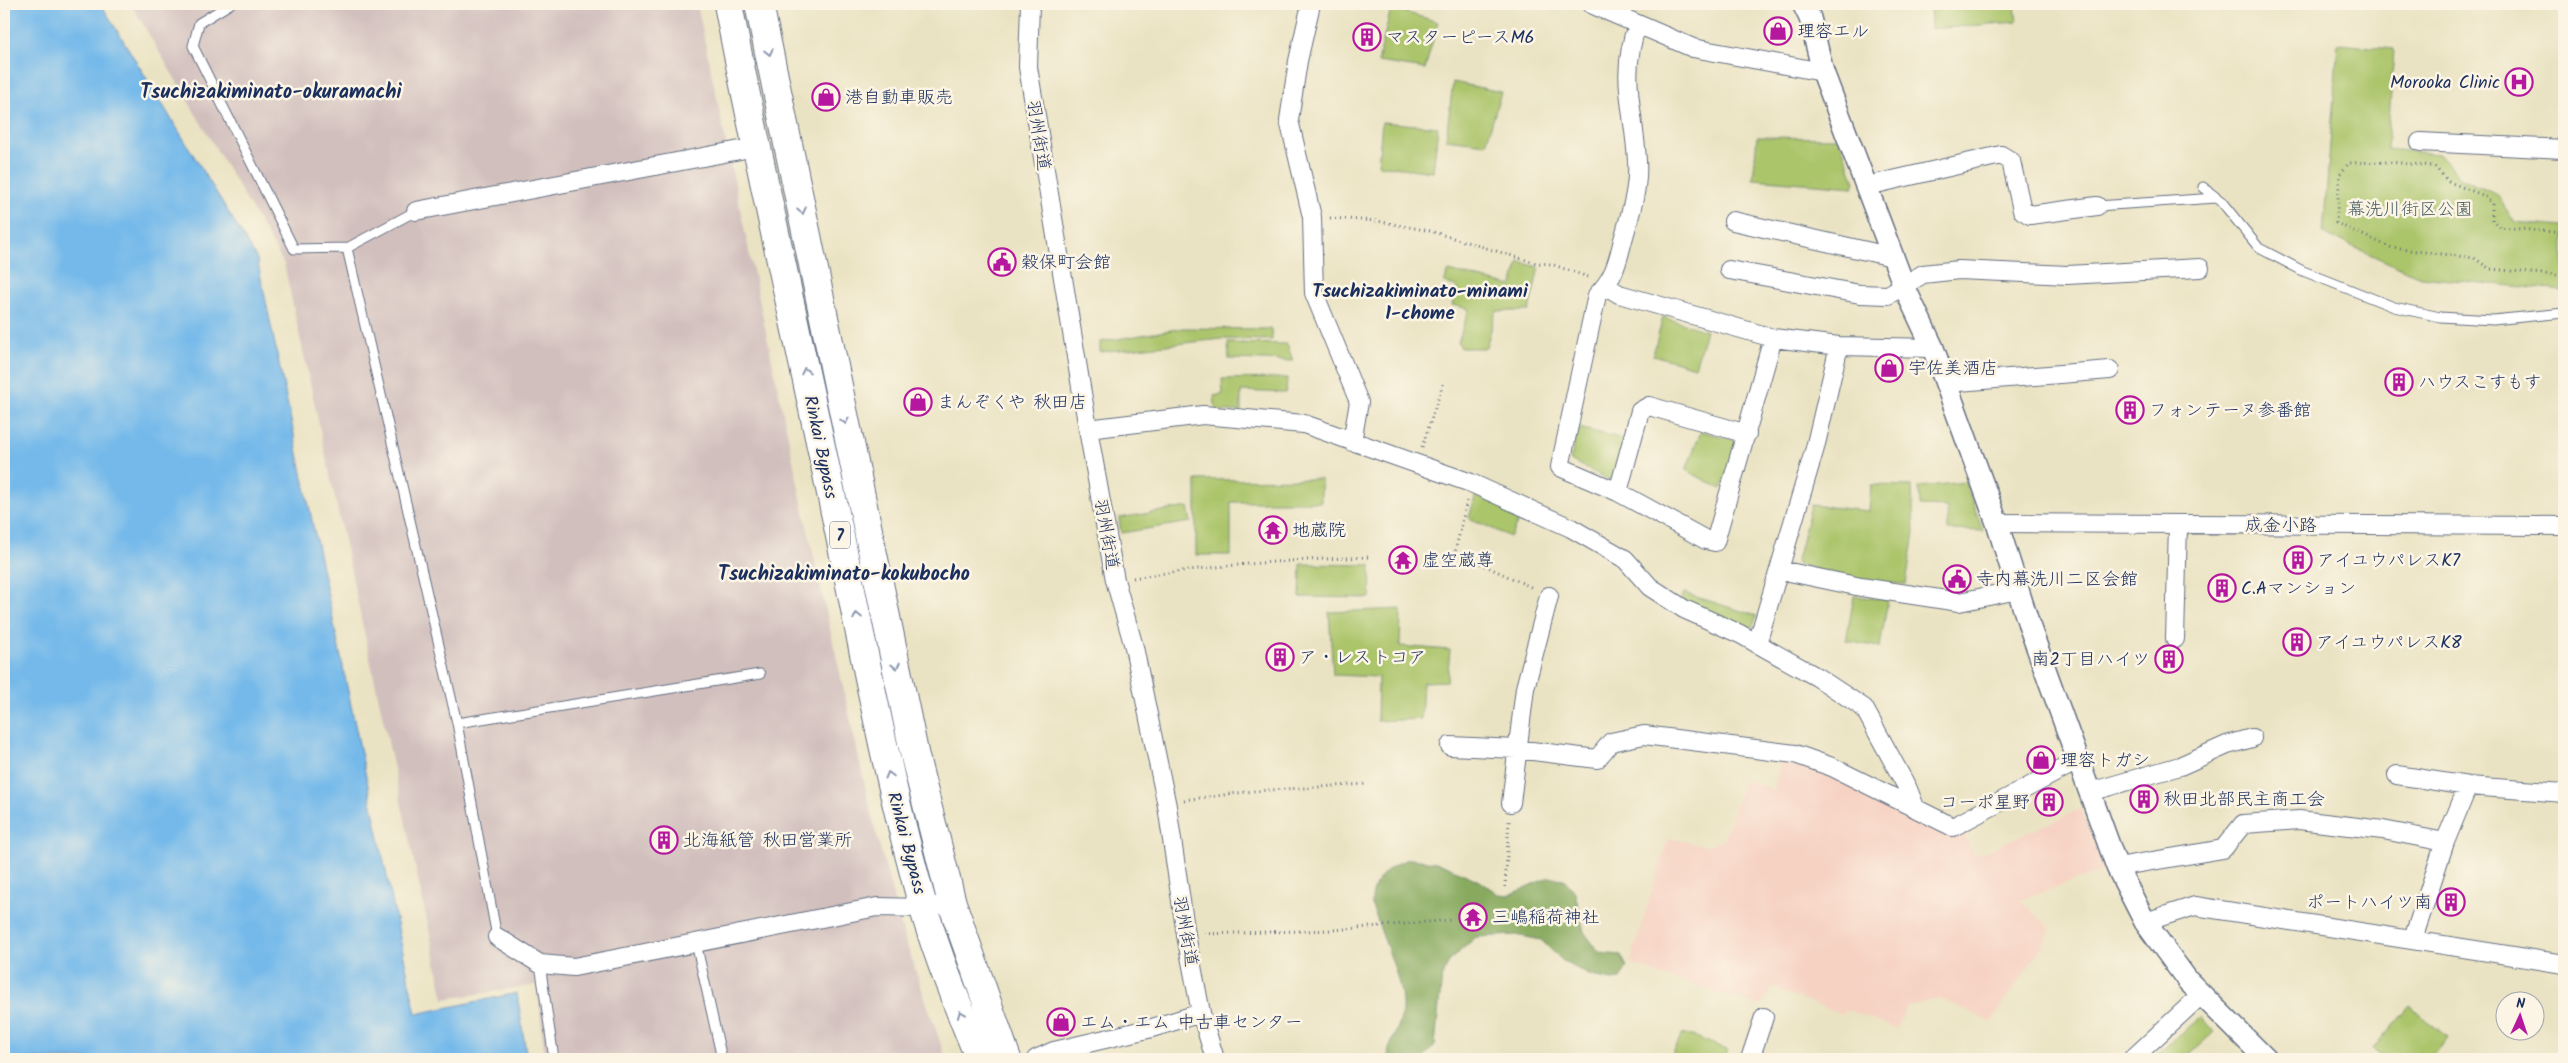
<svg xmlns="http://www.w3.org/2000/svg" width="2568" height="1063" font-family="Kalam,'Klee One',sans-serif">
  <style>
    .built { fill: #f6d2c3 }
    .industrial { fill: #d1bfbd }
    .green { fill: #abc56b; stroke: #637a64 }
    .forest { fill: #88aa5f; stroke: #526c5e }
    .water { fill: #74b9ea; stroke: #4874a4 }
    .lines { fill: none; stroke-linecap: round; stroke-linejoin: round }
    .service-casing { stroke: #636e81; stroke-width: 11 }
    .minor-casing { stroke: #636e81; stroke-width: 20 }
    .tertiary-casing { stroke: #636e81; stroke-width: 24 }
    .trunk-casing { stroke: #636e81; stroke-width: 30 }
    .path { stroke: #636e81; stroke-width: 3; stroke-dasharray: 1 4; stroke-linecap: butt }
    .service { stroke: #fff; stroke-width: 9 }
    .minor { stroke: #fff; stroke-width: 18 }
    .tertiary { stroke: #fff; stroke-width: 21 }
    .trunk { stroke: #fff; stroke-width: 28 }
    .oneway { stroke: #8d97ae }
    .labels { text-anchor: middle; stroke-width: 5; stroke-linejoin: round; paint-order: stroke }
    .shield { fill: #fcf5e5; stroke: #5e6a86; stroke-width: 1 }
    .shield-label { font-size: 16px; font-weight: bold; fill: #1b2f5e }
    .poi-label { font-size: 18px; fill: #1b2f5e; stroke: #fcf5e5; text-anchor: start }
    .street-label { font-size: 18px; fill: #1b2f5e; stroke: #fcf5e5 }
    .park-label { font-size: 18px; fill: #465c62; stroke: #fcf5e5 }
    .neighbourhood-label { font-size: 19px; font-weight: bold; fill: #1b2f5e; stroke: #fcf5e5 }
    .quarter-label { font-size: 20px; font-weight: bold; fill: #1b2f5e; stroke: #fcf5e5 }
  </style>
  <rect width="100%" height="100%" fill="#fcf5e5"/>
  <filter id="ink" filterUnits="userSpaceOnUse"><feTurbulence type="fractalNoise" baseFrequency=".02" numOctaves="2"/><feDisplacementMap in="SourceGraphic" scale="10" xChannelSelector="R" yChannelSelector="G"/><feConvolveMatrix kernelMatrix="1 2 1 2 8 2 1 2 1" color-interpolation-filters="sRGB"/></filter>
  <filter id="wash" filterUnits="userSpaceOnUse"><feTurbulence type="fractalNoise" baseFrequency=".0096" numOctaves="4" result="noise"/><feDisplacementMap in="SourceGraphic" scale="20" xChannelSelector="R" yChannelSelector="G"/><feGaussianBlur stdDeviation="1.12" result="paint"/><feColorMatrix in="noise" values="0 0 0 0 0 0 0 0 0 0 0 0 0 0 0 0 0 1.4 0 .05"/><feComposite in="paint" operator="in"/></filter>
  <g filter="url(#wash)">
    <rect width="100%" height="100%" fill="#eae3c3"/>
    <path class="built" d="M1787 758 1848 781 1964 836 1975 856 2081 809 2105 870 2020 900 2051 929 2043 945 1991 1022 1940 999 1907 1006 1896 1028 1846 1009 1843 1015 1771 987 1762 1006 1657 974 1630 963 1668 838 1708 846 1724 839 1744 779 1774 790 1781 759Z"/>
    <path class="industrial" d="M131 4H697L802 503 873 821 904 937 946 1059H545L537 985 444 999 284 264Z"/>
    <path class="green" d="M1930 4H2015L2017 22 1931 29Z
      M1391 8 1438 22 1425 69 1378 62Z
      M2338 44 2394 49 2387 149 2439 154 2461 178 2497 195 2515 223 2564 227V291L2420 277 2323 233Z
      M1453 82 1501 92 1486 144 1446 139Z
      M1382 122 1438 127 1433 172 1378 165Z
      M1757 137 1839 138 1855 182 1853 187 1753 179Z
      M1519 262 1539 267 1529 311H1496L1486 348H1461L1458 342 1469 309 1452 305 1457 287 1444 282 1449 271 1512 286Z
      M1663 317 1706 331 1695 367 1653 355Z
      M1183 328 1271 329 1272 340 1222 339 1100 352V342Z
      M1228 343 1287 344 1293 361 1229 359Z
      M1287 378 1286 393 1241 391V411H1216L1214 396 1223 394 1222 379Z
      M1579 428 1624 439 1614 482 1570 460Z
      M1701 431 1738 441 1721 489 1686 470Z
      M1321 479V502H1231V555H1196V480Z
      M1965 482 1983 531 1948 530 1947 507 1920 506 1919 487Z
      M1871 485 1912 486 1914 533 1906 584 1865 582 1798 565 1797 560 1811 505 1869 511Z
      M1476 494 1521 516 1510 537 1469 518Z
      M1188 507 1191 522 1121 533 1119 518Z
      M1301 564 1371 565 1370 598 1300 597Z
      M1684 593 1757 616 1751 630 1680 600Z
      M1854 596 1888 600 1880 647 1846 641Z
      M1401 609 1400 646 1450 650 1447 681 1423 682 1421 719 1377 721 1378 677 1333 675 1329 612Z
      M2410 1006 2447 1037 2432 1059H2387L2373 1049Z
      M2201 1017 2214 1032 2184 1059H2151Z
      M1682 1034 1692 1035 1727 1050 1723 1059H1670Z"/>
    <path class="forest" d="M1410 859 1436 862 1480 881 1498 894 1510 895 1549 877 1564 879 1575 892 1584 932 1600 953 1621 955 1627 967 1620 979 1612 980 1591 976 1563 961 1541 940 1516 935 1476 937 1450 960 1442 976 1435 1045 1422 1059 1388 1058C1388 1041 1401 1028 1402 1011 1404 984 1385 945 1377 919 1375 914 1371 906 1372 901 1372 879 1392 863 1410 859Z"/>
    <path class="water" d="M4 4H101L257 259 416 1014 517 993 527 1059H4Z"/>
  </g>
  <g filter="url(#ink)">
    <g class="lines">
      <g class="service-casing">
        <path id="service" d="M230 4 199 23 193 46 294 249 347 248 416 211
          M2203 187 2221 201 2259 248 2303 271 2394 307 2440 317 2493 320 2564 313
          M2097 206 2216 198
          M347 248 457 723 497 937
          M457 723 760 674
          M696 943 722 1059
          M540 964 554 1059"/>
      </g>
      <g class="minor-casing">
        <path id="minor" d="M1030 4 1028 67 1088 429 1115 580 1134 647 1167 806 1186 935 1201 1013 1215 1059
          M1311 4 1298 61 1289 120 1312 217 1314 293 1359 402 1352 442
          M1591 4 1693 48 1823 72
          M1637 25C1619 78 1634 108 1637 161 1639 188 1630 215 1623 240 1617 263 1615 277 1597 295L1560 467 1618 492 1706 540 1715 542 1773 338
          M2420 142 2564 149
          M1867 186 2001 155 2011 161 2022 210 2030 215 2097 206
          M416 211 756 147
          M1733 221 1893 257
          M1729 270 1860 294 1888 295 1923 274 1959 270 2067 275 2200 268
          M1606 286 1619 294 1773 338 1839 346 1933 348
          M1946 383 2110 370
          M1088 429 1203 415 1304 424 1471 483 1571 528 1625 559 1650 587 1684 609 1740 634 1817 677 1864 708 1908 789 1915 807
          M1618 492 1640 411 1649 406 1747 434
          M1997 523 2564 526
          M1780 570 1861 587 1959 602 2018 590
          M2175 639 2178 524
          M1757 644 1815 448 1839 346
          M1450 746 1516 749 1597 759 1611 742 1644 735 1795 754 1832 767 1953 827 2079 760
          M2397 775 2468 786 2564 793
          M2090 792 2180 766 2227 745 2252 738
          M1511 803 1525 688 1549 596
          M2117 867 2223 849 2243 824 2299 820 2383 830 2445 842
          M2145 922 2195 906 2564 964
          M497 937 540 964 574 967 877 907 924 908 952 903
          M2413 939 2445 842 2468 786
          M1036 1059 1054 1051 1152 1028 1201 1013
          M1750 1059 1764 1017
          M2132 1059 2201 995"/>
      </g>
      <g class="tertiary-casing">
        <path id="tertiary" d="M1803 4 1810 18 1823 72 1904 286 1933 348 1997 523 2030 628 2117 867 2145 922 2188 981 2266 1059"/>
      </g>
      <g class="trunk-casing">
        <path id="trunk" d="M728 4C761 177 801 349 837 522 864 650 887 779 923 906 938 958 959 1009 980 1059
          M759 4 915 757 952 903 1007 1059"/>
      </g>
      <path class="path" d="M1330 218 1377 221 1430 231 1536 263 1551 264 1588 277
        M2564 233 2500 227 2492 220V204L2485 196 2449 182 2434 166 2389 162 2349 163 2340 174 2336 223 2392 248 2474 258 2490 269 2564 276
        M1422 447 1444 381
        M1467 501 1455 552 1533 588
        M1133 578C1212 565 1291 560 1371 557
        M1184 800 1254 791 1367 784
        M1505 887 1509 821
        M1204 934 1333 930 1451 920"/>
      <use href="#service" class="service"/>
      <use href="#minor" class="minor"/>
      <use href="#tertiary" class="tertiary"/>
      <use href="#trunk" class="trunk"/>
    </g>
    <defs><path id="oneway-chevron" d="M-2-3.5L2.5 0L-2 3.5" fill="none" stroke-width="1.6" stroke-linecap="round" stroke-linejoin="round" transform="scale(1.25)"/></defs>
    <g class="oneway">
      <use href="#oneway-chevron" transform="translate(769 52) rotate(78)"/>
      <use href="#oneway-chevron" transform="translate(802 211) rotate(78)"/>
      <use href="#oneway-chevron" transform="translate(805 371) rotate(-102)"/>
      <use href="#oneway-chevron" transform="translate(845 421) rotate(78)"/>
      <use href="#oneway-chevron" transform="translate(857 616) rotate(-102)"/>
      <use href="#oneway-chevron" transform="translate(896 666) rotate(78)"/>
      <use href="#oneway-chevron" transform="translate(889 775) rotate(-105)"/>
      <use href="#oneway-chevron" transform="translate(961 1014) rotate(-112)"/>
    </g>
  </g>
  <defs>
    <g id="shop-ring" transform="scale(1.4375)"><circle r="9.5" fill="#fcf5e5" stroke="#b5179e" stroke-width="1.5"/><path d="M-5-2.5h2.3a2.7 3.5 0 0 1 5.4 0H5L5.5 6h-11ZM-1.5-2.5h3a1.5 2.3 0 0 0-3 0Z" fill="#b5179e"/></g>
    <g id="building-ring" transform="scale(1.4375)"><circle r="9.5" fill="#fcf5e5" stroke="#b5179e" stroke-width="1.5"/><path d="M-4-6H4V6H1V3H-1V6H-4ZM-2.5-4.3h1.7v1.8h-1.7ZM.8-4.3h1.7v1.8H.8ZM-2.5-1h1.7V.8h-1.7ZM.8-1h1.7V.8H.8Z" fill="#b5179e"/></g>
    <g id="hospital-ring" transform="scale(1.4375)"><circle r="9.5" fill="#fcf5e5" stroke="#b5179e" stroke-width="1.5"/><path d="M-5-5h3v3.5h4V-5h3V5h-3V1.5h-4V5h-3Z" fill="#b5179e"/></g>
    <g id="civic-ring" transform="scale(1.4375)"><circle r="9.5" fill="#fcf5e5" stroke="#b5179e" stroke-width="1.5"/><path d="M-.6-6.5H3V-4.5H.6V-3L4-1V1h2V6H-6V1h2V-1L-.6-3ZM-1.2 2.5V6h2.4V2.5Z" fill="#b5179e"/></g>
    <g id="temple-ring" transform="scale(1.4375)"><circle r="9.5" fill="#fcf5e5" stroke="#b5179e" stroke-width="1.5"/><path d="M0-6L5-2H3V0L6.5 2.5H4V6H1.5V3h-3V6H-4V2.5H-6.5L-3 0V-2H-5Z" fill="#b5179e"/></g>
  </defs>
  <g fill-rule="evenodd">
    <use href="#shop-ring" x="1778" y="31"/>
    <use href="#building-ring" x="1367" y="37"/>
    <use href="#hospital-ring" x="2519" y="82"/>
    <use href="#shop-ring" x="826" y="97"/>
    <use href="#civic-ring" x="1002" y="262"/>
    <use href="#shop-ring" x="1889" y="368"/>
    <use href="#building-ring" x="2399" y="382"/>
    <use href="#shop-ring" x="918" y="402"/>
    <use href="#building-ring" x="2130" y="410"/>
    <use href="#temple-ring" x="1273" y="530"/>
    <use href="#temple-ring" x="1403" y="560"/>
    <use href="#building-ring" x="2298" y="560"/>
    <use href="#civic-ring" x="1957" y="579"/>
    <use href="#building-ring" x="2222" y="588"/>
    <use href="#building-ring" x="2297" y="642"/>
    <use href="#building-ring" x="1280" y="657"/>
    <use href="#building-ring" x="2169" y="659"/>
    <use href="#shop-ring" x="2041" y="760"/>
    <use href="#building-ring" x="2144" y="799"/>
    <use href="#building-ring" x="2049" y="802"/>
    <use href="#building-ring" x="664" y="840"/>
    <use href="#building-ring" x="2451" y="902"/>
    <use href="#temple-ring" x="1473" y="917"/>
    <use href="#shop-ring" x="1061" y="1022"/>
  </g>
  <g class="labels">
    <rect class="shield" x="830" y="521.5" width="20" height="27" rx="4"/>
    <g class="shield-label">
      <text x="840" y="541">7</text>
    </g>
    <g class="poi-label">
      <text x="1797" y="37">理容エル</text>
      <text x="1386" y="43">マスターピースM6</text>
      <text x="2500" y="88" text-anchor="end">Morooka Clinic</text>
      <text x="845" y="103">港自動車販売</text>
      <text x="1021" y="268">穀保町会館</text>
      <text x="1908" y="374">宇佐美酒店</text>
      <text x="2418" y="388">ハウスこすもす</text>
      <text x="937" y="408">まんぞくや 秋田店</text>
      <text x="2149" y="416">フォンテーヌ参番館</text>
      <text x="1292" y="536">地蔵院</text>
      <text x="1422" y="566">虚空蔵尊</text>
      <text x="2317" y="566">アイユウパレスK7</text>
      <text x="1976" y="585">寺内幕洗川二区会館</text>
      <text x="2241" y="594">C.Aマンション</text>
      <text x="2316" y="648">アイユウパレスK8</text>
      <text x="1299" y="663">ア・レストコア</text>
      <text x="2150" y="665" text-anchor="end">南2丁目ハイツ</text>
      <text x="2060" y="766">理容トガシ</text>
      <text x="2163" y="805">秋田北部民主商工会</text>
      <text x="2030" y="808" text-anchor="end">コーポ星野</text>
      <text x="683" y="846">北海紙管 秋田営業所</text>
      <text x="2432" y="908" text-anchor="end">ポートハイツ南</text>
      <text x="1492" y="923">三嶋稲荷神社</text>
      <text x="1080" y="1028">エム・エム 中古車センター</text>
    </g>
    <g class="street-label">
      <text transform="translate(1039 135) rotate(81)" y="6">羽州街道</text>
      <text transform="translate(821 447) rotate(78)" y="6">Rinkai Bypass</text>
      <text x="2281" y="531">成金小路</text>
      <text transform="translate(1107 534) rotate(80)" y="6">羽州街道</text>
      <text transform="translate(907 843) rotate(75)" y="6">Rinkai Bypass</text>
      <text transform="translate(1186 931) rotate(80)" y="6">羽州街道</text>
    </g>
    <g class="park-label">
      <text x="2410" y="215">幕洗川街区公園</text>
    </g>
    <g class="neighbourhood-label">
      <text x="1420" y="297">Tsuchizakiminato-minami<tspan x="1420" dy="22">1-chome</tspan></text>
    </g>
    <g class="quarter-label">
      <text x="271" y="98">Tsuchizakiminato-okuramachi</text>
      <text x="844" y="580">Tsuchizakiminato-kokubocho</text>
    </g>
  </g>
  <rect width="2568" height="1063" fill="none" stroke="#fcf5e5" stroke-width="20"/>
  <g transform="translate(2520 1016) rotate(3)"><circle r="24" fill="#fcf5e5" stroke="#a2a6af"/>
  <path d="M0-4L9 19L0 12L-9 19Z" fill="#b5179e"/>
  <text y="-8" font-size="14" font-weight="bold" text-anchor="middle" fill="#1b2f5e">N</text>
  </g>
</svg>
